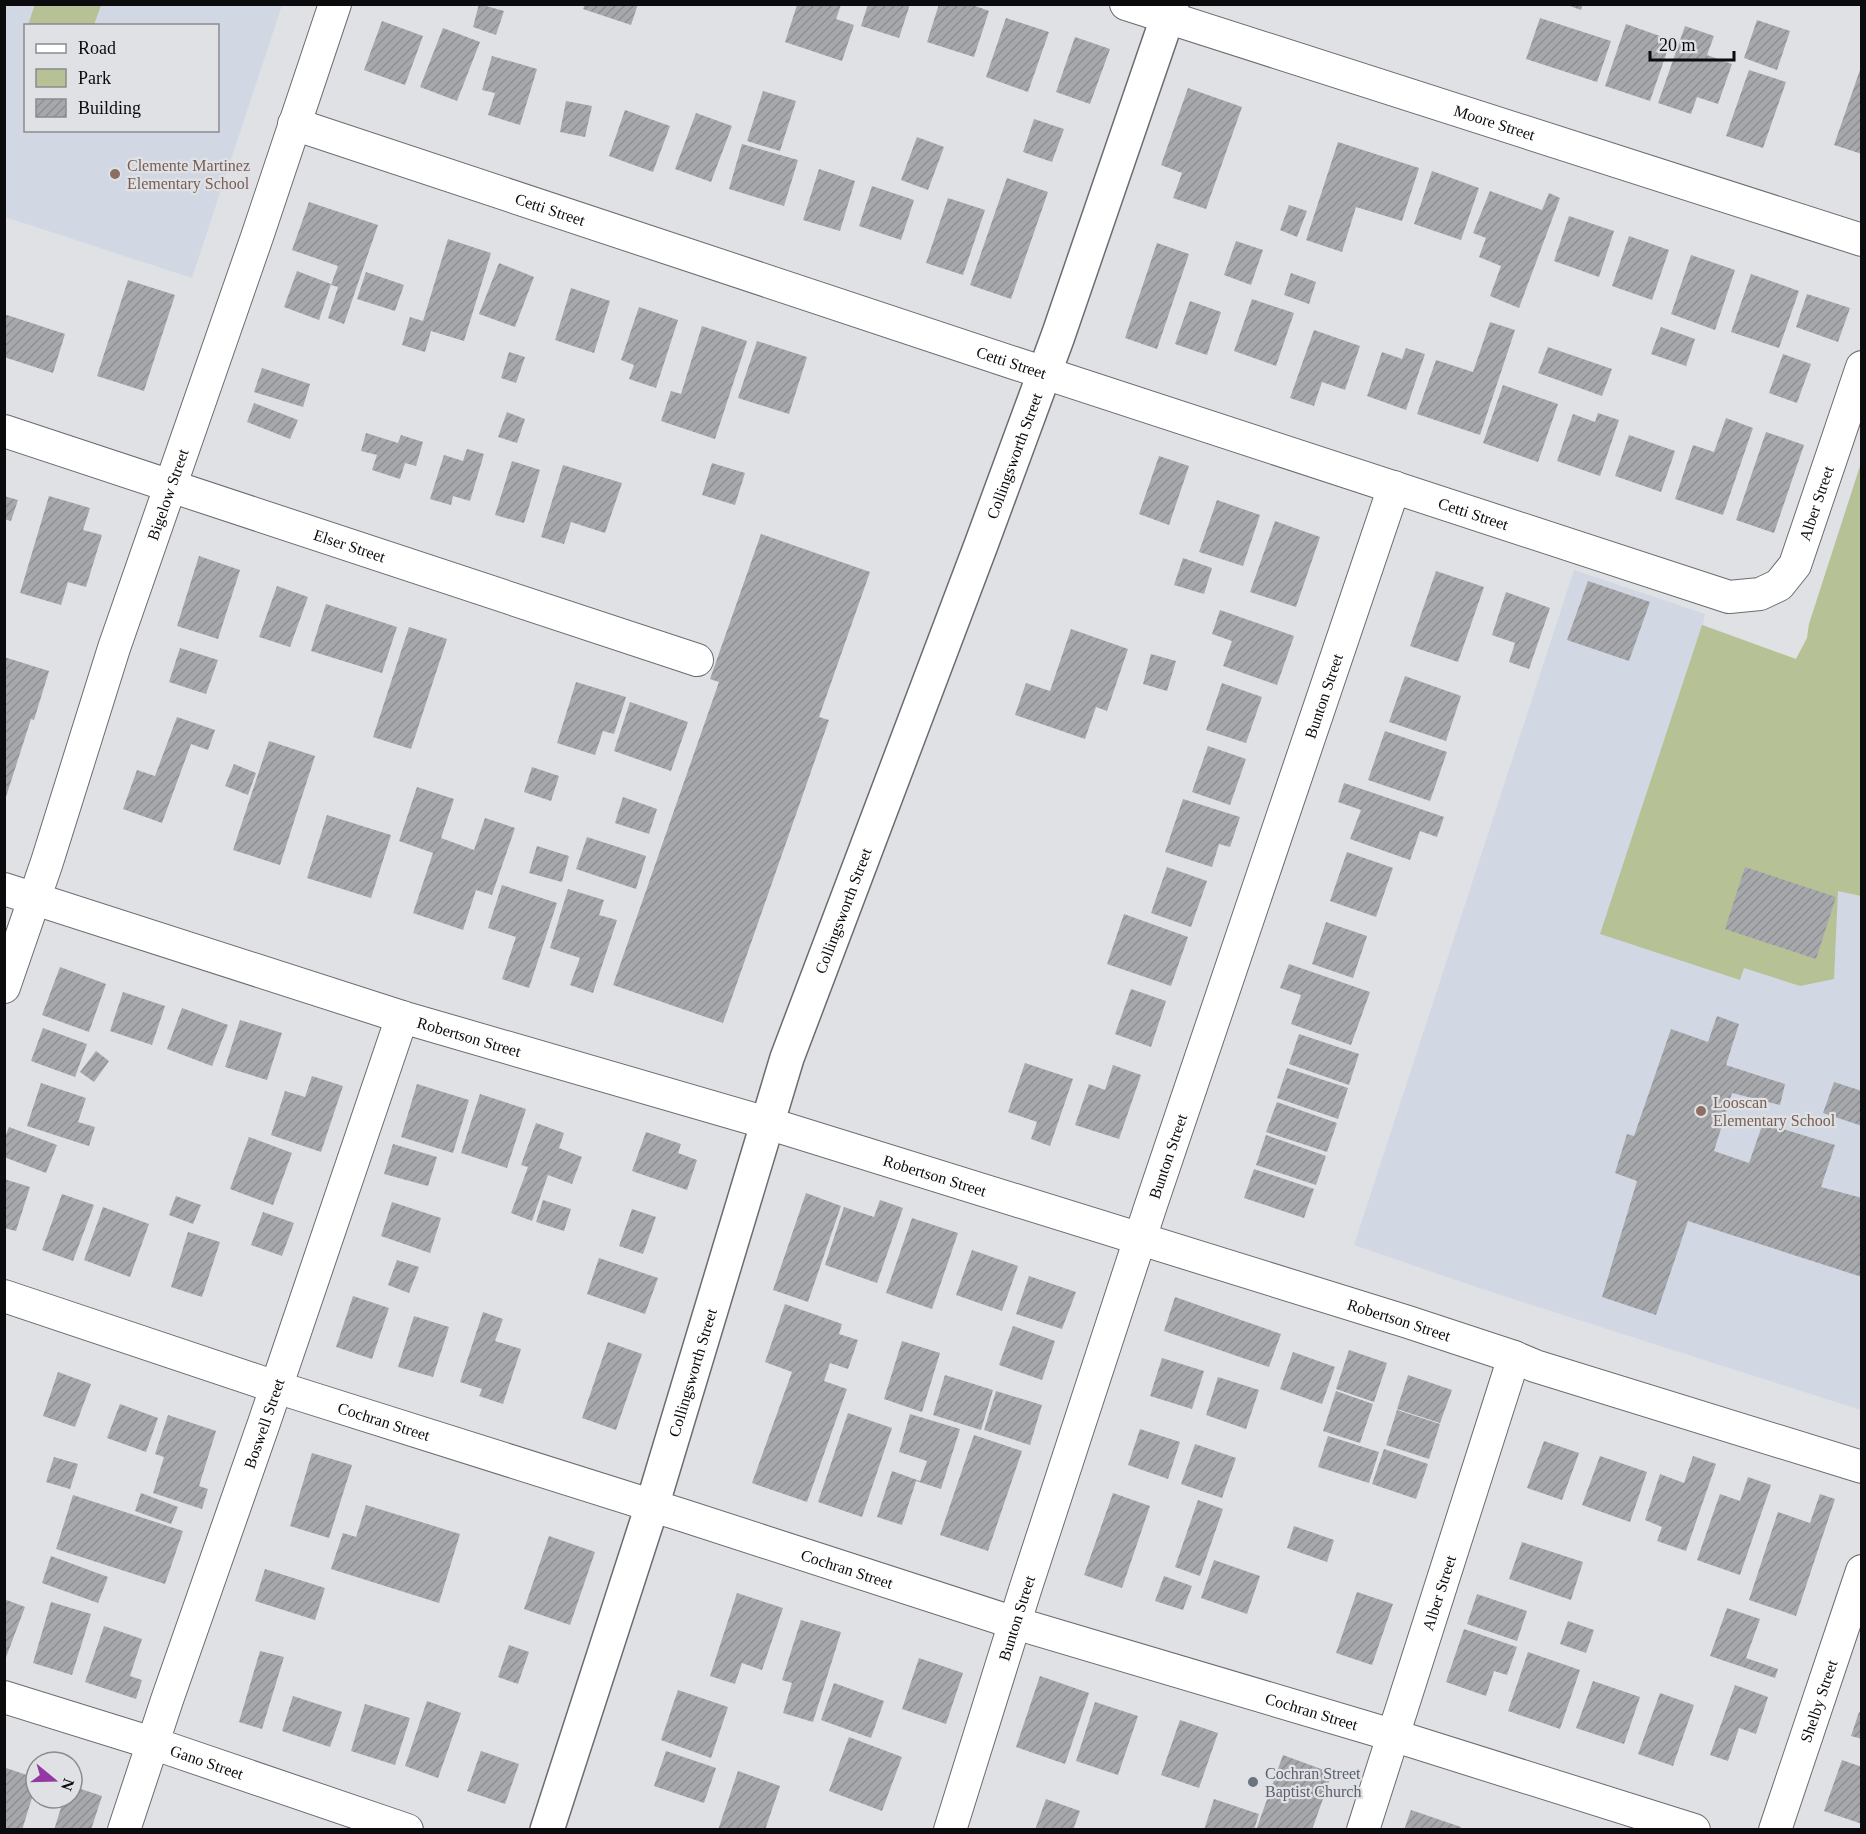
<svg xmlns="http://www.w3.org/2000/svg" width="1866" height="1834" font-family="Georgia,serif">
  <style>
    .built { fill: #d2d8e3; fill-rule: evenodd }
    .green { fill: #b6c196 }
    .building { fill: url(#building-hatch) }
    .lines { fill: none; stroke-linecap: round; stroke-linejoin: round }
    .minor-casing { stroke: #6a6c6f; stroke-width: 34 }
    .secondary-casing { stroke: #6a6c6f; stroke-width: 36 }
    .minor { stroke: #fff; stroke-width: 32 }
    .secondary { stroke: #fff; stroke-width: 33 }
    .education-dot { fill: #8d6e63; stroke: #dfe1e5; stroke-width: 2 }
    .worship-dot { fill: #6b7280; stroke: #dfe1e5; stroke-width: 2 }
    .labels { text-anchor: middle; stroke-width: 4.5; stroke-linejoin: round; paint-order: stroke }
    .street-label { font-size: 16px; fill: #0b0b0d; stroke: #dfe1e5 }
    .education-label { font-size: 16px; fill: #785e54; stroke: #dfe1e5; text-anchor: start }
    .worship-label { font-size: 16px; fill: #5b616d; stroke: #dfe1e5; text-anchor: start }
  </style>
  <defs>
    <pattern id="building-hatch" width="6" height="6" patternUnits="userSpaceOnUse" patternTransform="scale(1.5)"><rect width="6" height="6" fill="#a6a8ac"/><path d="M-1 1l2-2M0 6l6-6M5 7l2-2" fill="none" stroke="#8e8f93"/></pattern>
  </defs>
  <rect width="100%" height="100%" fill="#dfe1e5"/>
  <path class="built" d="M5 5H282L192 278 5 217ZM26 26H218V130H26Z
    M1861 463V1410L1482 1289 1354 1245 1574 570 1705 614 1703 625 1796 659 1807 638 1809 624Z"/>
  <path class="green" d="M35 4H101V5L94 25H28Z
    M1861 463V896L1838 891 1834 979 1800 986 1744 968 1740 980 1600 934 1702 625 1796 659 1807 638 1809 624Z"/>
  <path class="building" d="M479 4 504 11 496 35 473 27Z
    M585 4H638L631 25 583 9Z
    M868 4H910L899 38 861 26Z
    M939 4H970L989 11 974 57 927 42Z
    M1564 4H1583L1581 10Z
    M797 5H841L836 19 854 25 842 61 785 42Z
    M1006 18 1049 32 1028 92 986 77Z
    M1540 18 1611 41 1597 82 1526 59Z
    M1757 20 1790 31 1777 70 1744 58Z
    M382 21 423 36 405 85 364 70Z
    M1626 24 1671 40 1650 101 1605 86Z
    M1685 26 1714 36 1707 55 1732 64 1718 104 1697 97 1691 114 1658 103Z
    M443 28 480 42 457 101 420 87Z
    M1075 37 1110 49 1090 104 1056 92Z
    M492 56 537 69 520 125 488 115 495 93 482 90Z
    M1861 67H1862V154L1834 145Z
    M1749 70 1786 82 1763 148 1726 136Z
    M1188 88 1242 107 1206 209 1173 198 1182 173 1161 165Z
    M763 91 796 101 780 151 747 141Z
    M566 101 592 106 585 137 560 132Z
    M625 110 670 126 653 172 609 156Z
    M696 113 732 126 711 182 675 169Z
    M1034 119 1064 129 1052 162 1023 152Z
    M917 137 944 147 928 190 901 180Z
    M1338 142 1419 168 1402 221 1356 207 1342 252 1306 240Z
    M742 144 798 160 784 206 729 189Z
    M819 169 855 181 840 231 803 220Z
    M1432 171 1479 188 1461 240 1414 224Z
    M1007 178 1048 192 1011 299 970 285Z
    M872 186 914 200 901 240 859 226Z
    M1490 191 1542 210 1549 193 1560 198 1519 308 1490 296 1501 266 1479 257 1486 238 1473 233Z
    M948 198 985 210 963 275 926 263Z
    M309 202 378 225 344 324 328 318 338 287 331 285 338 266 292 250Z
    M1289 205 1307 211 1297 237 1280 230Z
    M1569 216 1614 231 1599 277 1554 261Z
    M1629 236 1669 250 1652 300 1612 286Z
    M448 239 491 253 464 341 431 331 425 352 402 345 410 317 423 321Z
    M1236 241 1263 250 1251 285 1224 275Z
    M1157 243 1189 254 1157 349 1125 338Z
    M1691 255 1735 270 1715 330 1671 314Z
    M499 263 534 277 515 327 479 314Z
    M297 271 331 284 319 320 284 307Z
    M366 272 404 285 395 311 357 299Z
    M1291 273 1316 282 1309 304 1284 295Z
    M1751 274 1799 291 1779 348 1731 332Z
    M128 280 175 295 144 391 97 376Z
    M571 288 610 301 594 353 555 340Z
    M1807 294 1850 308 1838 342 1796 327Z
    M1252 299 1294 313 1276 366 1234 351Z
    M1190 301 1221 312 1207 355 1175 344Z
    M639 307 678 320 656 388 629 379 634 365 621 360Z
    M4 314 65 334 53 373 4 357Z
    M1490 322 1515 330 1480 435 1417 414 1436 360 1473 372Z
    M702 326 747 341 715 439 661 421 671 391 681 394Z
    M1661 327 1695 339 1686 366 1651 354Z
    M1314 330 1360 346 1345 390 1322 382 1314 406 1290 398Z
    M757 341 807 357 789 414 738 398Z
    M1548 347 1612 369 1602 396 1538 373Z
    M1406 348 1425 354 1406 410 1367 396 1382 352 1402 359Z
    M509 352 525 357 516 383 501 378Z
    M1783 354 1811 364 1797 403 1769 393Z
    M262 368 310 384 303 407 254 392Z
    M1503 385 1558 404 1538 462 1483 443Z
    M254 403 298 420 290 439 247 422Z
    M507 412 525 419 517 443 498 437Z
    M1598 413 1619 420 1600 476 1557 461 1573 414 1595 422Z
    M1726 418 1753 428 1723 515 1675 499 1693 445 1714 452Z
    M1766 432 1804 445 1774 533 1736 520Z
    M366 433 398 443 401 435 423 442 416 466 405 463 400 479 372 470 377 455 361 451Z
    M1629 435 1675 451 1661 492 1615 476Z
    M467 449 484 454 470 501 453 496 451 505 430 499 444 455 463 461Z
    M1159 456 1189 466 1169 525 1139 514Z
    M512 461 540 470 524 523 495 515Z
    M712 463 745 473 735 505 702 495Z
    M563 465 622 483 605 533 571 522 564 544 541 537Z
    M4 496 18 500 11 521 4 519Z
    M49 496 90 508 83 530 102 535 86 587 68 582 61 605 20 593Z
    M1217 500 1260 515 1243 566 1199 552Z
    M1275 521 1320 537 1296 607 1250 592Z
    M761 534 870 572 819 717 829 720 723 1023 613 985 719 682 710 679Z
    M199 556 240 570 218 639 177 626Z
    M1183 558 1212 568 1204 594 1174 585Z
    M1436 571 1484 587 1458 662 1410 646Z
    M1588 581 1650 602 1629 661 1567 640Z
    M277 586 308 597 290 647 259 637Z
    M1506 592 1550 608 1529 669 1509 662 1515 643 1492 635Z
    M326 604 397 627 382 673 311 651Z
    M1220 610 1294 636 1277 685 1223 666 1232 641 1212 634Z
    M409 627 447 639 411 749 373 737Z
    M1071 629 1128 649 1107 711 1096 707 1085 739 1015 715 1026 683 1050 691Z
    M180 648 218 660 206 694 169 682Z
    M1151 654 1176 661 1167 691 1143 684Z
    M4 657 49 671 34 720 31 719 5 800Z
    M1405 676 1461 696 1446 741 1389 722Z
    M576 682 626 697 614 734 603 731 595 755 557 743Z
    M1222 683 1262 697 1246 743 1206 730Z
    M630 702 688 722 671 771 614 751Z
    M177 717 215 730 208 750 191 744 162 823 123 809 137 770 155 776Z
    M1385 731 1447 752 1430 801 1368 780Z
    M269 741 315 756 280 865 233 850Z
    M1208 746 1246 759 1230 805 1192 792Z
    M234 764 256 773 248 795 225 786Z
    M532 767 559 776 551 801 524 792Z
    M1344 783 1444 817 1437 837 1420 831 1410 860 1350 839 1361 810 1338 802Z
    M417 787 454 799 441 838 474 850 485 818 515 828 492 895 476 890 463 930 413 913 433 853 399 841Z
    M623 797 657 809 649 834 615 823Z
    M1183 799 1240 817 1230 847 1219 844 1212 867 1165 852Z
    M327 815 391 835 371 898 307 878Z
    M587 837 646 856 636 889 576 869Z
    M537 846 569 856 562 882 529 873Z
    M1347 852 1393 868 1376 917 1330 901Z
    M1167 867 1207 881 1191 927 1151 913Z
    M1745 867 1836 897 1816 959 1725 929Z
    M502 885 557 903 529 988 502 979 516 937 488 928Z
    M568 889 604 900 599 915 617 920 593 993 570 985 580 958 550 948Z
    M1124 914 1188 937 1171 986 1107 964Z
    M1326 922 1367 936 1353 978 1312 964Z
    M1289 964 1370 992 1351 1045 1291 1024 1301 995 1280 988Z
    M60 967 106 984 89 1032 42 1015Z
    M1131 989 1166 1001 1151 1047 1115 1034Z
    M123 992 165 1006 152 1045 110 1031Z
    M182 1008 228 1025 212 1066 167 1049Z
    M1717 1016 1739 1024 1726 1065 1785 1084 1780 1105 1732 1093 1714 1151 1749 1163 1763 1123 1835 1145 1821 1187 1862 1198V1277L1688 1221 1656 1315 1602 1297 1637 1181 1615 1173 1627 1134 1634 1136 1671 1029 1708 1042Z
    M240 1020 282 1033 267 1080 225 1067Z
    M43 1028 87 1044 75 1077 31 1061Z
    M1299 1034 1359 1054 1349 1085 1289 1064Z
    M96 1051 109 1061 94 1082 80 1072Z
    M1025 1063 1073 1079 1050 1146 1031 1139 1037 1122 1008 1112Z
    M1113 1065 1141 1075 1119 1139 1075 1125 1089 1084 1105 1090Z
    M1287 1068 1348 1088 1338 1119 1277 1098Z
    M312 1076 343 1086 321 1152 271 1135 285 1091 305 1097Z
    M1834 1082 1862 1091V1126L1823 1113Z
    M41 1083 86 1098 78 1122 95 1127 89 1146 27 1126Z
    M417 1084 469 1100 453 1153 401 1137Z
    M480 1094 526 1109 507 1168 461 1153Z
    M1277 1102 1337 1123 1327 1152 1266 1132Z
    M536 1123 564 1133 559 1148 582 1157 572 1184 548 1175 532 1221 511 1213 528 1167 521 1165Z
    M9 1127 57 1145 46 1173 4 1157V1139Z
    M646 1132 681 1144 678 1153 697 1160 687 1190 632 1171Z
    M1266 1135 1326 1156 1316 1185 1256 1165Z
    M249 1137 292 1153 273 1205 230 1189Z
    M393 1144 437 1157 428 1186 384 1174Z
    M1254 1169 1314 1189 1304 1218 1244 1198Z
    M4 1179 30 1187 16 1231 4 1228Z
    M806 1193 841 1206 808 1302 773 1290Z
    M62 1194 94 1205 73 1261 42 1250Z
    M176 1196 201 1205 193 1224 169 1215Z
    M543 1200 571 1209 564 1231 536 1222Z
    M880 1200 903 1208 877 1283 825 1265 844 1207 874 1217Z
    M392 1202 441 1218 430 1253 381 1236Z
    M103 1207 149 1224 130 1277 84 1260Z
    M632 1209 656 1217 643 1254 619 1246Z
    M263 1212 294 1223 282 1256 251 1245Z
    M912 1218 958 1233 932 1309 886 1293Z
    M188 1232 220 1242 202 1297 171 1287Z
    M972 1250 1018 1266 1002 1311 956 1295Z
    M599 1258 658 1278 645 1314 587 1294Z
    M397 1260 419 1267 409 1293 388 1285Z
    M1029 1276 1076 1292 1062 1329 1016 1314Z
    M353 1296 389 1308 372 1359 336 1347Z
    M1175 1297 1281 1334 1269 1367 1164 1331Z
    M785 1304 842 1324 839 1334 858 1340 848 1369 830 1363 824 1381 847 1389 807 1502 752 1483 792 1372 765 1362Z
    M483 1312 503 1319 495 1341 521 1349 503 1404 479 1396 482 1389 460 1382Z
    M414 1316 449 1327 433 1377 398 1367Z
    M1013 1326 1055 1341 1042 1380 999 1365Z
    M902 1341 940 1353 922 1412 884 1399Z
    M608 1342 642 1354 616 1430 582 1418Z
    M1349 1350 1387 1363 1374 1402 1336 1389Z
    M1293 1352 1335 1367 1322 1404 1280 1389Z
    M1162 1358 1204 1371 1192 1409 1150 1396Z
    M58 1372 91 1384 75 1427 43 1416Z
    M945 1375 993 1390 981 1430 933 1415Z
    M1408 1375 1452 1390 1440 1423 1397 1409Z
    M1218 1377 1259 1390 1246 1429 1206 1415Z
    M996 1391 1042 1405 1030 1445 984 1430Z
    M1336 1391 1373 1404 1360 1443 1323 1431Z
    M120 1404 158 1418 146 1452 107 1438Z
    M1397 1410 1440 1424 1429 1459 1386 1445Z
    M848 1413 892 1428 862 1517 818 1502Z
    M910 1414 960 1429 941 1489 916 1481 902 1525 877 1517 892 1471 920 1481 927 1461 899 1452Z
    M168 1415 216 1431 199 1486 208 1489 202 1509 153 1493 164 1457 155 1454Z
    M1140 1429 1180 1442 1168 1479 1128 1465Z
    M974 1435 1022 1451 988 1551 940 1535Z
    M1328 1436 1379 1452 1369 1483 1318 1467Z
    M1544 1441 1579 1453 1562 1500 1527 1488Z
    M1195 1444 1236 1458 1222 1498 1181 1484Z
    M1384 1449 1428 1464 1416 1499 1372 1484Z
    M312 1453 352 1465 329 1538 290 1526Z
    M1600 1456 1647 1472 1630 1522 1582 1505Z
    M1693 1456 1716 1464 1686 1551 1657 1541 1662 1527 1645 1520 1660 1474 1684 1483Z
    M54 1457 78 1464 70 1489 46 1482Z
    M1748 1477 1771 1485 1740 1575 1697 1560 1720 1494 1740 1501Z
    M141 1493 178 1507 171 1524 135 1511Z
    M1113 1493 1150 1506 1122 1588 1084 1575Z
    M1820 1494 1835 1499 1796 1616 1749 1600 1778 1512 1810 1523Z
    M73 1495 183 1531 165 1584 56 1549Z
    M1198 1500 1223 1509 1200 1576 1175 1567Z
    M366 1505 460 1534 439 1603 331 1569 343 1533 356 1537Z
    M1294 1526 1334 1540 1327 1562 1287 1548Z
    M549 1536 595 1552 570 1625 524 1609Z
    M1522 1542 1583 1562 1571 1600 1509 1579Z
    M51 1556 108 1577 98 1603 42 1583Z
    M1214 1560 1260 1576 1247 1614 1201 1598Z
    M265 1569 325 1588 315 1620 255 1601Z
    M1164 1576 1192 1586 1183 1610 1155 1601Z
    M1357 1592 1393 1604 1372 1665 1336 1653Z
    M737 1593 783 1608 762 1670 742 1663 735 1684 710 1676Z
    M1477 1594 1527 1611 1517 1641 1467 1624Z
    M4 1599 25 1607 5 1660H4Z
    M51 1602 91 1614 72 1675 33 1663Z
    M1727 1608 1760 1619 1746 1658 1778 1669 1775 1678 1710 1656Z
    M801 1620 841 1632 813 1722 783 1713 792 1683 782 1680Z
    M1568 1621 1594 1630 1586 1653 1560 1644Z
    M104 1626 142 1639 130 1676 142 1680 136 1699 85 1682Z
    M1464 1629 1517 1647 1507 1675 1494 1671 1486 1696 1446 1682Z
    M509 1645 529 1652 518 1684 498 1677Z
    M260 1651 284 1657 262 1729 239 1722Z
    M1528 1652 1580 1670 1560 1729 1508 1711Z
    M919 1658 963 1673 946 1724 902 1709Z
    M1040 1676 1089 1693 1065 1764 1016 1747Z
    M1593 1681 1640 1697 1624 1744 1576 1728Z
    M834 1683 884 1701 871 1738 821 1720Z
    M1735 1685 1768 1697 1756 1734 1739 1728 1728 1761 1710 1755Z
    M678 1690 728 1707 711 1758 661 1740Z
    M1660 1693 1694 1705 1673 1766 1638 1754Z
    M293 1696 342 1712 330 1747 282 1731Z
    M427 1701 461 1713 438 1778 405 1766Z
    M1095 1702 1138 1716 1118 1775 1076 1761Z
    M365 1704 410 1718 395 1765 351 1751Z
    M1859 1712 1862 1713V1739L1851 1736Z
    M1180 1720 1218 1733 1199 1788 1161 1775Z
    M849 1737 902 1757 882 1811 829 1791Z
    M481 1751 519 1764 505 1804 467 1791Z
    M666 1751 716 1768 704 1803 654 1786Z
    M1283 1755 1332 1773 1312 1830H1256Z
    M1842 1760 1862 1767V1824L1824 1811Z
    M6 1768 36 1778V1785L22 1830H4Z
    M738 1771 780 1786 765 1830H718Z
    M72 1786 102 1796 91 1830H54L64 1798H72Z
    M1046 1799 1080 1811 1073 1830H1035Z
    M1214 1799 1259 1814 1254 1830H1204Z
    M1411 1810 1461 1827 1460 1830H1404Z"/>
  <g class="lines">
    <g class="minor-casing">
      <g id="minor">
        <path id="s1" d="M1126 4 1862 240"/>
        <path id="s2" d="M294 124 1014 363 1729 597 1760 594 1779 585 1795 565 1862 367"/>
        <path id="s3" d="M4 431 697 660"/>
        <path id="s4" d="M4 889 402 1017 767 1123 1408 1322 1514 1357 1535 1366 1862 1467"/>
        <path id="s5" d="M4 987 47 862 114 648 258 234 335 4"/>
        <path id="s6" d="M4 1296 276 1387 685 1516 1015 1623 1392 1735 1694 1830"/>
        <path id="s7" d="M4 1697 152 1743 407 1830"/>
        <path id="s8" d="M124 1830 167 1700 264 1423 402 1017"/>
        <path id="s9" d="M950 1830 1025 1590 1151 1205 1394 487"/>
        <path id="s10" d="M1363 1830 1514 1357"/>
        <path id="s11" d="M1775 1830 1862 1571"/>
      </g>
    </g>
    <g class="secondary-casing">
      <g id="secondary">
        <path id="s12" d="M547 1830 652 1506 787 1058 981 545 1058 336 1172 4"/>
      </g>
    </g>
    <use href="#minor" class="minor"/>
    <use href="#secondary" class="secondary"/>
  </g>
  <g class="education-dot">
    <circle cx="115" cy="174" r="6"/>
    <circle cx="1701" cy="1111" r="6"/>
  </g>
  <circle class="worship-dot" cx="1253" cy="1782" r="6"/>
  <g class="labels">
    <g class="street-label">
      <text dy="6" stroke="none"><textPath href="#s1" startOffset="387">Moore Street</textPath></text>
      <text dy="6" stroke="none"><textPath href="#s2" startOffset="270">Cetti Street</textPath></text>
      <text dy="6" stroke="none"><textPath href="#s2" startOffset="756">Cetti Street</textPath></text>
      <text dy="6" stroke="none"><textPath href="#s12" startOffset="1452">Collingsworth Street</textPath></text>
      <text dy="6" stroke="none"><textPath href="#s5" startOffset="519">Bigelow Street</textPath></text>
      <text dy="6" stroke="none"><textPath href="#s2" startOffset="1654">Alber Street</textPath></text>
      <text dy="6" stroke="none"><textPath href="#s2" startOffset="1242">Cetti Street</textPath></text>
      <text dy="6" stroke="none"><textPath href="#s3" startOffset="364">Elser Street</textPath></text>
      <text dy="6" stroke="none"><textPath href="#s9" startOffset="1194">Bunton Street</textPath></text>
      <text dy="6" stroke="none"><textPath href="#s12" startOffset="966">Collingsworth Street</textPath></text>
      <text dy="6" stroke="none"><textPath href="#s4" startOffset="488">Robertson Street</textPath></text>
      <text dy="6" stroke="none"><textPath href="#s9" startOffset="708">Bunton Street</textPath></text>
      <text dy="6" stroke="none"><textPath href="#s4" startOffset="974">Robertson Street</textPath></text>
      <text dy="6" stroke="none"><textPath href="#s4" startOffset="1460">Robertson Street</textPath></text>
      <text dy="6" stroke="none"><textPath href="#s12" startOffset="480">Collingsworth Street</textPath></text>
      <text dy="6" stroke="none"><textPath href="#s6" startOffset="400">Cochran Street</textPath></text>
      <text dy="6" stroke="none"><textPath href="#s8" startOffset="430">Boswell Street</textPath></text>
      <text dy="6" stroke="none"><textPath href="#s6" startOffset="886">Cochran Street</textPath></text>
      <text dy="6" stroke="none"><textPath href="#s10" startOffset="249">Alber Street</textPath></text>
      <text dy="6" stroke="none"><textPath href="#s9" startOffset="222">Bunton Street</textPath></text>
      <text dy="6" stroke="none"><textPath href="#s11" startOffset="136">Shelby Street</textPath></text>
      <text dy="6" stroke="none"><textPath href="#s6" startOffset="1372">Cochran Street</textPath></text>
      <text dy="6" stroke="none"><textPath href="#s7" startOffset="213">Gano Street</textPath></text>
    </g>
    <g class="education-label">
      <text x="127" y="171">Clemente Martinez<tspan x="127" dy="18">Elementary School</tspan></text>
      <text x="1713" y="1108">Looscan<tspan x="1713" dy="18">Elementary School</tspan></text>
    </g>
    <g class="worship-label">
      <text x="1265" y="1779">Cochran Street<tspan x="1265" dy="18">Baptist Church</tspan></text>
    </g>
  </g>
  <rect width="1866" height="1834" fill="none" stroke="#0b0b0d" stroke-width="12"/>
  <rect x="24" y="24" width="195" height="108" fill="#dfe1e5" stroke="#8a8b8f" stroke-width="1.5"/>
  <rect x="36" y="44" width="30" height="9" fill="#ffffff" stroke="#8a8b8f" stroke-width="1.5"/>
  <text x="78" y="54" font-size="18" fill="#0b0b0d">Road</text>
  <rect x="36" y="69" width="30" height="18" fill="#b6c196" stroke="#8a8b8f" stroke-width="1.5"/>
  <text x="78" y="84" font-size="18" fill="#0b0b0d">Park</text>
  <rect x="36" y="99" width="30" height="18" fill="url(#building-hatch)" stroke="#8a8b8f" stroke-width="1.5"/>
  <text x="78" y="114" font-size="18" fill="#0b0b0d">Building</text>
  <g transform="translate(54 1780) rotate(109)"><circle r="28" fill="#dfe1e5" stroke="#8a8b8f" stroke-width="1.5"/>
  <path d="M0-4.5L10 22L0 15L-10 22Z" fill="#9439a3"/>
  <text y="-9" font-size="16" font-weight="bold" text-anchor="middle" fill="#0b0b0d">N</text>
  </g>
  <path d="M1650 51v9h84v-9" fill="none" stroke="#0b0b0d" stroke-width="3"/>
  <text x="1659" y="51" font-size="18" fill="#0b0b0d" stroke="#dfe1e5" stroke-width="4.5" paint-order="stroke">20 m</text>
</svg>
